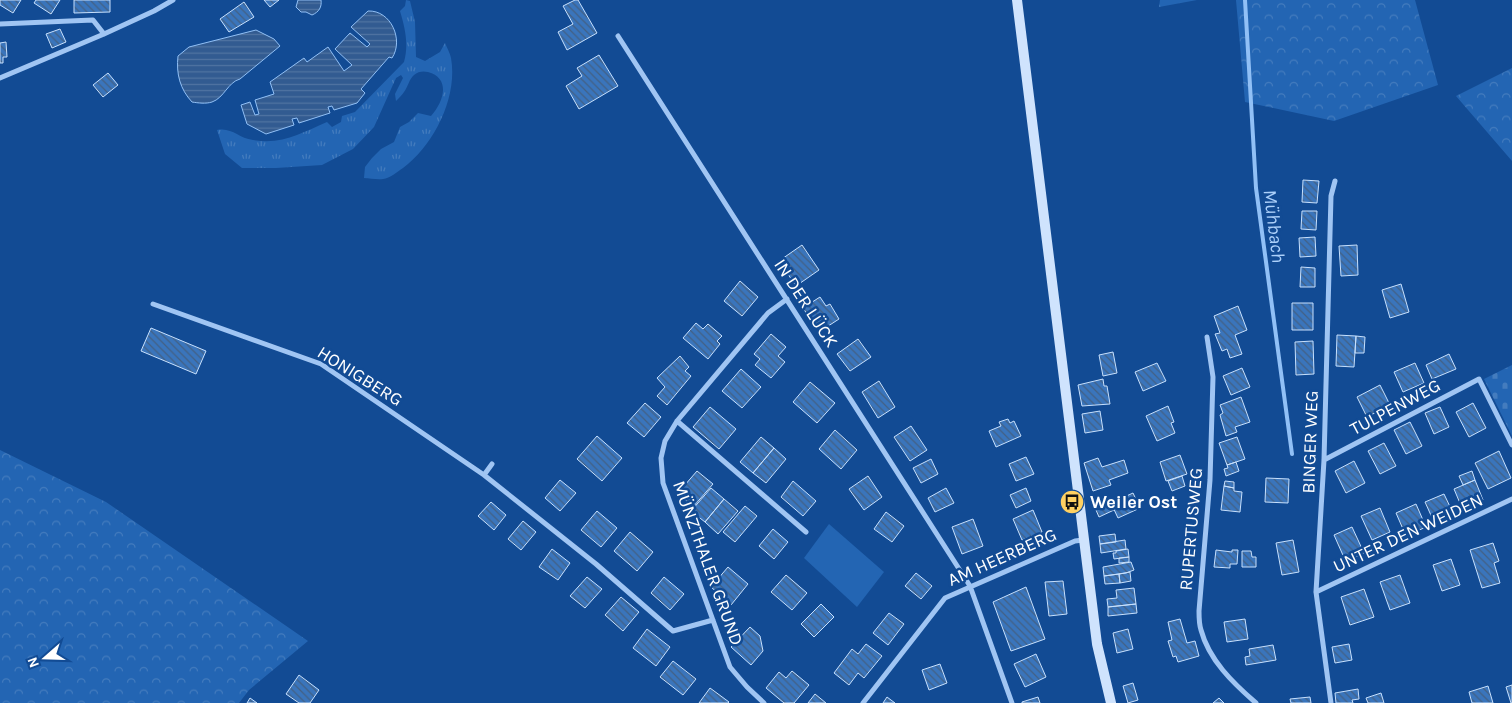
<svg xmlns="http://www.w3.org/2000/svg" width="1512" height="703" font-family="Karla,sans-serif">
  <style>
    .grass { fill: url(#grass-tufts) }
    .forest { fill: url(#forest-crowns) }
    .cemetery { fill: url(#cemetery-stones) }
    .park { fill: #2365b3 }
    .water { fill: url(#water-rules); stroke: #91c0f6 }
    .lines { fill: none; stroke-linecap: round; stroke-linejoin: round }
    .stream { stroke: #91c0f6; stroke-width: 4 }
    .building { fill: url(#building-back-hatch); stroke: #c7e0fd }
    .minor { stroke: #a0c5f3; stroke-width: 5 }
    .secondary { stroke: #cfe3fd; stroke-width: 10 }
    .labels { text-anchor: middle; stroke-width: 5; stroke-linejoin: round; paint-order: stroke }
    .street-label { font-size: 18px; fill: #fff; stroke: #124b94 }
    .poi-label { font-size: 18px; font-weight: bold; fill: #fff; stroke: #124b94; text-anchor: start }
    .water-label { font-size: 19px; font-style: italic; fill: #acd0fa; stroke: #124b94 }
  </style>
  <defs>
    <pattern id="grass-tufts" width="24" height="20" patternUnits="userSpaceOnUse" patternTransform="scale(1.25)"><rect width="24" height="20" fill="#2365b3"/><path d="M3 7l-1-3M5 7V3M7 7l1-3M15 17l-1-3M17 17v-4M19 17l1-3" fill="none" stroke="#447cbe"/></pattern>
    <pattern id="forest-crowns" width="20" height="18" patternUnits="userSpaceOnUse" patternTransform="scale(1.25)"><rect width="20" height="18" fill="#2365b3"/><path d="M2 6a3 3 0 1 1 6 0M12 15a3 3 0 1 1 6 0" fill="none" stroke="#447cbe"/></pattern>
    <pattern id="cemetery-stones" width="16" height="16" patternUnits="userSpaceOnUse" patternTransform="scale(1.25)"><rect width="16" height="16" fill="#2365b3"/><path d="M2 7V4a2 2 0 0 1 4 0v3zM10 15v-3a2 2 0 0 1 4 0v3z" fill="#447cbe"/></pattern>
    <pattern id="water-rules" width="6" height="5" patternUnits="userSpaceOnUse" patternTransform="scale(1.25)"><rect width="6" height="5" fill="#325b91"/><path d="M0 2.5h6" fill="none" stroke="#5174a2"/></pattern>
    <pattern id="building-back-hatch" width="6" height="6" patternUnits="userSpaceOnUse" patternTransform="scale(1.25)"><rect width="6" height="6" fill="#3a75bc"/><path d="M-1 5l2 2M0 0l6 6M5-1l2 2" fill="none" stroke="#436084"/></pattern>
  </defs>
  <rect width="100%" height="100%" fill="#124b94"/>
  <path class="grass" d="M406 0 410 1 415 22 416 57 425 61 440 52 445 43C447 48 450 53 451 58 458 97 434 145 403 168 397 172 390 178 383 179 377 180 370 178 364 178L365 167 372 158 381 149 394 142 400 127 409 122 418 113 431 116C444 102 451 78 428 72 424 71 418 71 414 75 409 79 408 87 404 92 402 95 399 98 396 101L395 94 403 78 401 75 396 78 374 127 353 149 322 165 276 168H242L225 154 217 130C232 127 238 138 253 140 283 145 301 133 327 122L332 127 341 122 342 116 355 112 404 62C409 44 405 28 400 11L405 6Z"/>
  <path class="forest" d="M1160 0H1197L1159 7Z
    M1236 0H1415L1438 85 1334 121 1245 102Z
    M1512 68V161L1456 96Z
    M0 450 106 502 308 641 249 690 239 703H0Z"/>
  <path class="cemetery" d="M1512 365V436L1484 379Z"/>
  <path class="park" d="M829 524 884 572 857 607 804 558Z"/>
  <path class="water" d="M298 0H321C322 7 319 12 312 15L306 12H301L296 7Z
    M368 11C391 10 404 40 392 58L389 57 361 89 365 93 357 103 334 110 332 106 328 107 330 113 299 123 297 118 292 119 294 125 266 134 247 124 241 105 250 102 255 115 259 114 255 100 274 94 270 82 304 58 307 62 328 47 344 71 352 65 335 49 350 33 367 47 370 44 351 27Z
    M256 30 274 39 280 46 240 79C228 82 224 98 212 102 206 104 198 103 192 102 180 89 176 74 178 56L189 47Z"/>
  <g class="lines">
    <path class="stream" d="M1245 0 1256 188 1292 454"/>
  </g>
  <path class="building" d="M0 0H21L13 13 0 5Z
    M36 0H60L51 14 34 3Z
    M74 0H110V12L74 13Z
    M264 0H279L270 7Z
    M575 0H578L597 33 567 50 558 32 573 24 563 6Z
    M244 2 254 17 229 32 220 19Z
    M60 29 66 42 52 48 46 34Z
    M6 42 7 57H3V63H0V43Z
    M599 55 618 86 579 109 566 86 582 76 577 68Z
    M108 73 118 85 103 97 93 85Z
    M1303 180 1319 181 1317 203 1302 202Z
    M1302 211H1317L1316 230 1301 229Z
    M1315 237 1316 256 1300 257 1299 238Z
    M802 245 819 270 796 286 779 261Z
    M1357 245 1358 275 1341 276 1339 246Z
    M1301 267 1315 268V287H1300Z
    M740 281 758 297 742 316 724 301Z
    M1401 284 1409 312 1390 318 1382 290Z
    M820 297 826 306 830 304 839 319 819 332 803 308Z
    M1292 303H1313V330H1292Z
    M1238 306 1247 330 1235 335 1242 354 1230 358 1227 349 1222 351 1215 334 1220 333 1214 316Z
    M696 323 703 329 708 324 722 336 717 341 720 344 708 359 683 338Z
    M151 328 206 351 196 374 141 351Z
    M771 334 786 347 778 356 785 362 771 378 755 365 760 359 754 354Z
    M1337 335 1356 336 1354 367 1336 366Z
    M1356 336 1365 337 1364 353H1355Z
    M858 339 871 357 850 371 837 354Z
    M1313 341 1314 374 1296 375 1295 342Z
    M1113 352 1117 373 1103 376 1099 355Z
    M1449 354 1456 369 1432 379 1426 365Z
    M680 356 689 367 685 371 691 376 667 405 657 396 665 387 657 378Z
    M1157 363 1166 381 1143 391 1135 372Z
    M1415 363 1424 383 1403 392 1394 372Z
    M1242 368 1250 387 1231 395 1223 376Z
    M741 369 761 387 742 408 722 391Z
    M1103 379 1104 386H1107L1110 404 1082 406 1078 385Z
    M879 381 895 407 878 418 862 392Z
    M810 382 835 403 817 423 793 402Z
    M1380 385 1390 405 1367 417 1357 397Z
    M1241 397 1250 422 1235 427 1237 432 1226 436 1220 415 1223 413 1220 405Z
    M645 403 661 417 644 437 627 423Z
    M1473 403 1486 428 1469 437 1456 412Z
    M1168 406 1174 422 1171 423 1175 433 1157 441 1146 416Z
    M710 407 736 429 719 449 693 427Z
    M1440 407 1449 427 1434 434 1425 413Z
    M1100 411 1103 430 1085 433 1082 414Z
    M1008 419 1010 423 1014 421 1021 436 996 447 989 431 1001 426 999 422Z
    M1410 422 1422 446 1406 454 1394 430Z
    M911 426 927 450 910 461 894 437Z
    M835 430 857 450 841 469 819 449Z
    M597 436 622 458 602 481 577 459Z
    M761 437 774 448 753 473 740 462Z
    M1237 437 1245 459 1227 465 1219 443Z
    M1384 443 1396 466 1380 474 1368 451Z
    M774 448 786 459 766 483 753 473Z
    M1499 451 1511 478 1488 489 1475 463Z
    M1180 455 1187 474 1166 481 1160 462Z
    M1026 457 1034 474 1016 481 1009 464Z
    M1098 458 1102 467 1124 460 1128 473 1109 480 1111 485 1093 491 1084 463Z
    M931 459 938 474 921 483 913 468Z
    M1354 461 1365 483 1346 493 1335 471Z
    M1236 462 1239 471 1226 476 1224 469 1228 468 1227 465Z
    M697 471 713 484 693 507 678 493Z
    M1472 471 1475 480 1463 485 1459 476Z
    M868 476 882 497 864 510 849 489Z
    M1182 476 1185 486 1172 491 1168 481Z
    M1266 478 1289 479 1288 503 1265 502Z
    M560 480 576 493 560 511 545 498Z
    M1475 480 1483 500 1462 508 1454 489Z
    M793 481 816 501 803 516 781 497Z
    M1225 481 1234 482V488L1224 486Z
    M1224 486 1234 488V491L1242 492 1240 512 1221 510Z
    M711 488 724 499 705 522 691 511Z
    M946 488 954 503 935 512 928 498Z
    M1026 488 1031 501 1016 508 1010 495Z
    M1133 493 1140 508 1118 518 1111 503Z
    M1444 494 1453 513 1434 522 1425 502Z
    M724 499 738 511 718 534 705 522Z
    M491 502 506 515 494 530 478 516Z
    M1110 503 1114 510 1099 517 1096 510Z
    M1416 504 1426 527 1406 536 1396 513Z
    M745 506 757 516 735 542 723 532Z
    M1380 508 1390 532 1372 540 1361 516Z
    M1033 510 1042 532 1022 540 1013 519Z
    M597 511 617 528 601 547 581 530Z
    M886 512 904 526 892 542 874 529Z
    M973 519 983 546 962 554 952 527Z
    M523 521 536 532 521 550 508 539Z
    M1352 527 1364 553 1346 562 1334 535Z
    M773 529 788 542 774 559 759 546Z
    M630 532 653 552 637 571 614 551Z
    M1115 534 1116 542 1100 544 1099 536Z
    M1125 540 1126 549 1101 553 1100 544Z
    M1293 540 1299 572 1282 575 1276 543Z
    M1493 543 1499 561 1494 563 1500 583 1482 588 1470 550Z
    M552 549 570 563 558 580 539 567Z
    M1128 549 1129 557 1114 559 1113 553H1116V551Z
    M1216 550 1232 552V550H1238L1237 564H1230V568L1214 567Z
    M1242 551H1251L1252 557H1256V567H1242Z
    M1129 557V562L1119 563V558Z
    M1451 559 1460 585 1442 591 1433 565Z
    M1131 562 1134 570 1126 573 1104 576 1103 567Z
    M728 567 748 584 731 605 711 587Z
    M1130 572 1131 581 1120 583 1119 574Z
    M916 573 932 586 921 599 905 586Z
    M1119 574 1120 583 1105 584 1104 576Z
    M786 575 807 593 792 610 771 592Z
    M1400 575 1410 603 1390 610 1380 582Z
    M587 577 602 589 585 608 570 596Z
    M664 577 684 594 670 610 651 593Z
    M1063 581 1067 614 1049 616 1045 582Z
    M1026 587 1045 639 1011 651 993 602Z
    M1134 588 1136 604 1108 607 1107 599 1117 598 1116 590Z
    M1364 589 1374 617 1350 625 1341 597Z
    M621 597 639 612 623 631 605 615Z
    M821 604 834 617 814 637 801 624Z
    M1136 604 1137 613 1108 616V607Z
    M889 613 904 624 888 645 873 633Z
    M1180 619 1187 643 1195 641 1199 656 1178 662 1176 656 1173 657 1168 641 1172 640 1168 622Z
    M1245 619 1248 639 1227 642 1224 622Z
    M750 627 760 636 763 651 751 665 731 647Z
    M647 629 670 647 656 666 633 648Z
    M1128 629 1133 649 1117 653 1113 633Z
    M866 644 882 656 864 678 858 673 849 685 834 673 852 649 858 654Z
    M1349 644 1352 660 1335 663 1332 647Z
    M1273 645 1276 660 1246 665 1245 657 1250 656 1249 649Z
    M1036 654 1046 677 1025 687 1014 664Z
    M673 661 696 679 683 695 660 677Z
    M940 664 947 683 929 690 922 670Z
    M792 671 809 685 794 703H784L766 688 779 672 786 678Z
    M299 675 319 690 310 703H299L286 694Z
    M1133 683 1138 700 1128 703 1123 686Z
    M1512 685V703H1511L1506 687Z
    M1488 686 1493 703H1472L1469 692Z
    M710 688 729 702 728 703H699Z
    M1358 689 1359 699 1352 700 1353 703H1336L1335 693Z
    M1381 693 1384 703H1368L1366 698Z
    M815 694 826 703H808Z
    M887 697 895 703H883Z
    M1038 697 1040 703H1022V702Z
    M1310 697 1311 703H1291L1290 699Z
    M250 698 257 703H247Z
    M1219 698 1224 703H1213Z"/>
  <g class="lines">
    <path class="minor" d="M0 24 93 20 104 34
      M618 36 970 586 1012 703
      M0 78 104 34 154 11 173 0
      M153 304 321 364 484 475
      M1207 337 1213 377 1210 480 1199 611C1199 617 1199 624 1201 630 1209 660 1233 683 1256 703
      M677 421 806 532
      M1324 460 1479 379 1512 445
      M492 464 484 475 596 564 673 631 713 620
      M1316 592 1512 499
      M764 703 747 687 730 667 663 483 661 458 665 441 677 421 768 313 787 299
      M863 703 945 598 1075 541 1083 540
      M1331 703 1316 592 1324 460 1331 196 1335 181"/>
    <path class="secondary" d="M1017 0 1097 644 1111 703"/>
  </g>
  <defs>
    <g id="bus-disc" transform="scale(1.25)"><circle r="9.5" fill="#ffd162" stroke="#124b94"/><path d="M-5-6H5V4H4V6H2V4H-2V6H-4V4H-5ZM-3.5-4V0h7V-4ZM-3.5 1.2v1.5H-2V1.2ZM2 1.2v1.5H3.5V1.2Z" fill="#111"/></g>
  </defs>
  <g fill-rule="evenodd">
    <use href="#bus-disc" x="1072" y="502"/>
  </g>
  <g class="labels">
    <g class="street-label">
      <text transform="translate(806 303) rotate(57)" y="6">IN DER LÜCK</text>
      <text transform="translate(360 376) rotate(32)" y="6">HONIGBERG</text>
      <text transform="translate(1395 407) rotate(-28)" y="6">TULPENWEG</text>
      <text transform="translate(1310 442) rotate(-88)" y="6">BINGER WEG</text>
      <text transform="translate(1191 529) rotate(-85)" y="6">RUPERTUSWEG</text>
      <text transform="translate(1408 533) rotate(-25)" y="6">UNTER DEN WEIDEN</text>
      <text transform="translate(1002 557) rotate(-24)" y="6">AM HEERBERG</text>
      <text transform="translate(708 563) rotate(70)" y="6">MÜNZTHALER GRUND</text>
    </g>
    <g class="poi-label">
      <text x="1090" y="508">Weiler Ost</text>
    </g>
    <g class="water-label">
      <text transform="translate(1275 226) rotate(83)" y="7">Mühbach</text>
    </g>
  </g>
  <g transform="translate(45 658) rotate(250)" stroke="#124b94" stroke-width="4" paint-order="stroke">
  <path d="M0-4L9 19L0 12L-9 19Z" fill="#ffffff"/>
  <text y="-8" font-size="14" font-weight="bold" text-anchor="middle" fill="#ffffff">N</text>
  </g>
</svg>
